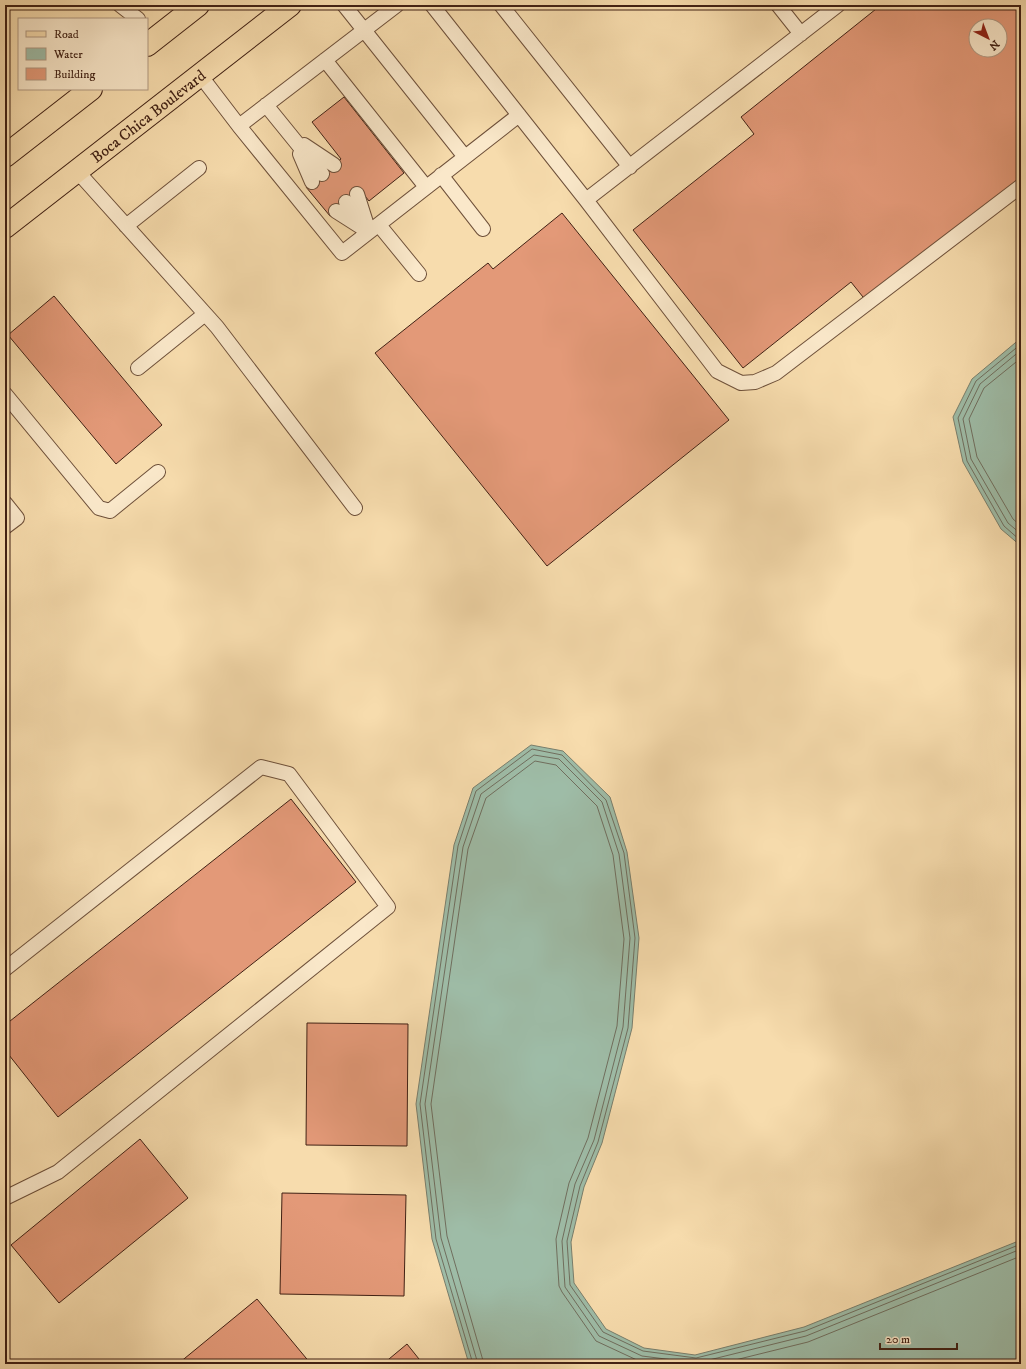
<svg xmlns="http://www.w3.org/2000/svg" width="1026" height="1369" font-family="'IM FELL DW Pica',serif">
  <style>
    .water { fill: #9ebca7; stroke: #797e6c }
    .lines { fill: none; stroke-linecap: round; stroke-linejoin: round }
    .shore { stroke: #706e5e; stroke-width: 1 }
    .building { fill: #e39978; stroke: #412114; fill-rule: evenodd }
    .service-casing { stroke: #6e503a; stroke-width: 16 }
    .primary-casing { stroke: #412114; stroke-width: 24 }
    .service { stroke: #fae8ca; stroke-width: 14 }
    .primary { stroke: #f7dcad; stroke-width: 22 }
    .labels { text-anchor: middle; stroke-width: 3; stroke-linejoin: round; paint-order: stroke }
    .street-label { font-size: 16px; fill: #412114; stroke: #fae8ca }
  </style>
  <rect width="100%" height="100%" fill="#f7dcad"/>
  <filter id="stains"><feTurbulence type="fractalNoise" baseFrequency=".005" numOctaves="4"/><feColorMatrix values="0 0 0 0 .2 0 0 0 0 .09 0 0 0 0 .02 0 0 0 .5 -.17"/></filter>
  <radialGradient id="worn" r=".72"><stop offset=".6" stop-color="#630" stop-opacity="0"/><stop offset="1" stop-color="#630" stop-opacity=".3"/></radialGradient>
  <path class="water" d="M1021 338V546L1001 529 963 462 953 417 972 379Z
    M531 745 563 751 610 797 627 852 639 938 632 1028 602 1143 584 1187 571 1242 574 1283 606 1329 644 1348 695 1355 804 1327 1021 1240V1364H469L432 1239 416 1104 454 845 473 788Z"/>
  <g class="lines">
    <path class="shore" d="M1021 344 976 381 958 418 967 461 1004 526 1021 541
      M1021 350 980 384 963 419 971 459 1008 523 1021 534
      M1021 358 984 388 969 419 977 457 1013 519 1021 526
      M473 1364 436 1239 420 1104 458 846 476 791 532 749 562 755 606 800 624 853 635 938 628 1028 598 1142 580 1186 567 1241 570 1285 603 1332 643 1351 696 1358 805 1331 1021 1244
      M478 1364 441 1238 425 1104 463 847 481 794 534 755 559 759 602 802 619 854 630 938 623 1027 594 1140 575 1184 562 1241 565 1287 599 1336 642 1356 697 1363 806 1336 1021 1249
      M484 1364 447 1236 431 1104 468 849 486 798 535 761 556 765 597 806 613 855 624 939 617 1026 588 1138 569 1183 556 1239 559 1286 562 1292 596 1341 639 1361 653 1364
      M719 1364 808 1342 1021 1256"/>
  </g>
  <path class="building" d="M881 5H1021V179L867 302 851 282 743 368 633 230 754 134 741 117ZM976 26H1000V50H976Z
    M344 97 404 173 369 201 361 191 330 216 306 187 341 159 312 122Z
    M562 213 729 420 547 566 375 353 488 263 493 269Z
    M54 296 162 425 116 464 8 335Z
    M291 799 356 882 58 1117 5 1050V1025Z
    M307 1023 408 1024 407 1146 306 1145Z
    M140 1139 188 1198 59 1303 11 1245Z
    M282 1193 406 1195 404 1296 280 1294Z
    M257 1299 311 1364H180L179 1363Z
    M407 1344 423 1364H383Z"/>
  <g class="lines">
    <g class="service-casing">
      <path id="service" d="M120 5 138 19
        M344 5 465 157
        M432 5 586 200 717 371 741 383 755 382 776 373 1021 186
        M501 5 630 167
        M778 5 801 34
        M325 60 426 187
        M200 75 239 126 342 253 519 115
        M266 105 322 174
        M239 126 397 5
        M304 145 334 165
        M300 154 312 182
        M77 171 217 327 355 508
        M441 175 483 229
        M357 194 369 232
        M586 200 838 5
        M346 202 363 224
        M336 211 369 232
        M379 225 419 274
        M126 226 199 168
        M138 368 205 314
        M5 394 99 508 110 511 158 472
        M5 503 17 518 5 527
        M5 969 261 767 289 774 388 907 58 1172 5 1198"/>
    </g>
    <g class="primary-casing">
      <g id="primary">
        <path d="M147 45 198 5"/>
        <path d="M5 156 91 89"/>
        <path id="s1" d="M5 227 290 5"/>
      </g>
    </g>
    <use href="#service" class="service"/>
    <use href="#primary" class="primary"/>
  </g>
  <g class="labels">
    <g class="street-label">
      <text dy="6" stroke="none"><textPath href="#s1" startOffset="181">Boca Chica Boulevard</textPath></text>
    </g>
  </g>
  <rect width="1026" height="1369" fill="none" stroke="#f7dcad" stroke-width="20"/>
  <rect x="6" y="6" width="1014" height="1357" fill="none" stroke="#412114" stroke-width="2"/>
  <rect x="10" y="10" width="1006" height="1349" fill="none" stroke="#412114"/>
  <rect x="18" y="18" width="130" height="72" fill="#fae8ca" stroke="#b09881"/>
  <rect x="26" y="31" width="20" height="6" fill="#f7dcad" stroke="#b09881"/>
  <text x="54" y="38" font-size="12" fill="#412114">Road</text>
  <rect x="26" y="48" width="20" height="12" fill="#9ebca7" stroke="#b09881"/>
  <text x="54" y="58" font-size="12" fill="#412114">Water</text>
  <rect x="26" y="68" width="20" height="12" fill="#e39978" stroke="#b09881"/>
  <text x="54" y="78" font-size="12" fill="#412114">Building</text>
  <g transform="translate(988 38) rotate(138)"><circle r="19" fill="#fae8ca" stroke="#b09881"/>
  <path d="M0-3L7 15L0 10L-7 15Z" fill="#8f2418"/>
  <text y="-6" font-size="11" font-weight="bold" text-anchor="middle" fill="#412114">N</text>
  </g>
  <path d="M880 1343v6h77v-6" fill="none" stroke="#412114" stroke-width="2"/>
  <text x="886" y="1343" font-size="12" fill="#412114" stroke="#fae8ca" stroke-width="3" paint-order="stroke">20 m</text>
  <rect width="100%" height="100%" filter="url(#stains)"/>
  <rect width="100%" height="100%" fill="url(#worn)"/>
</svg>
